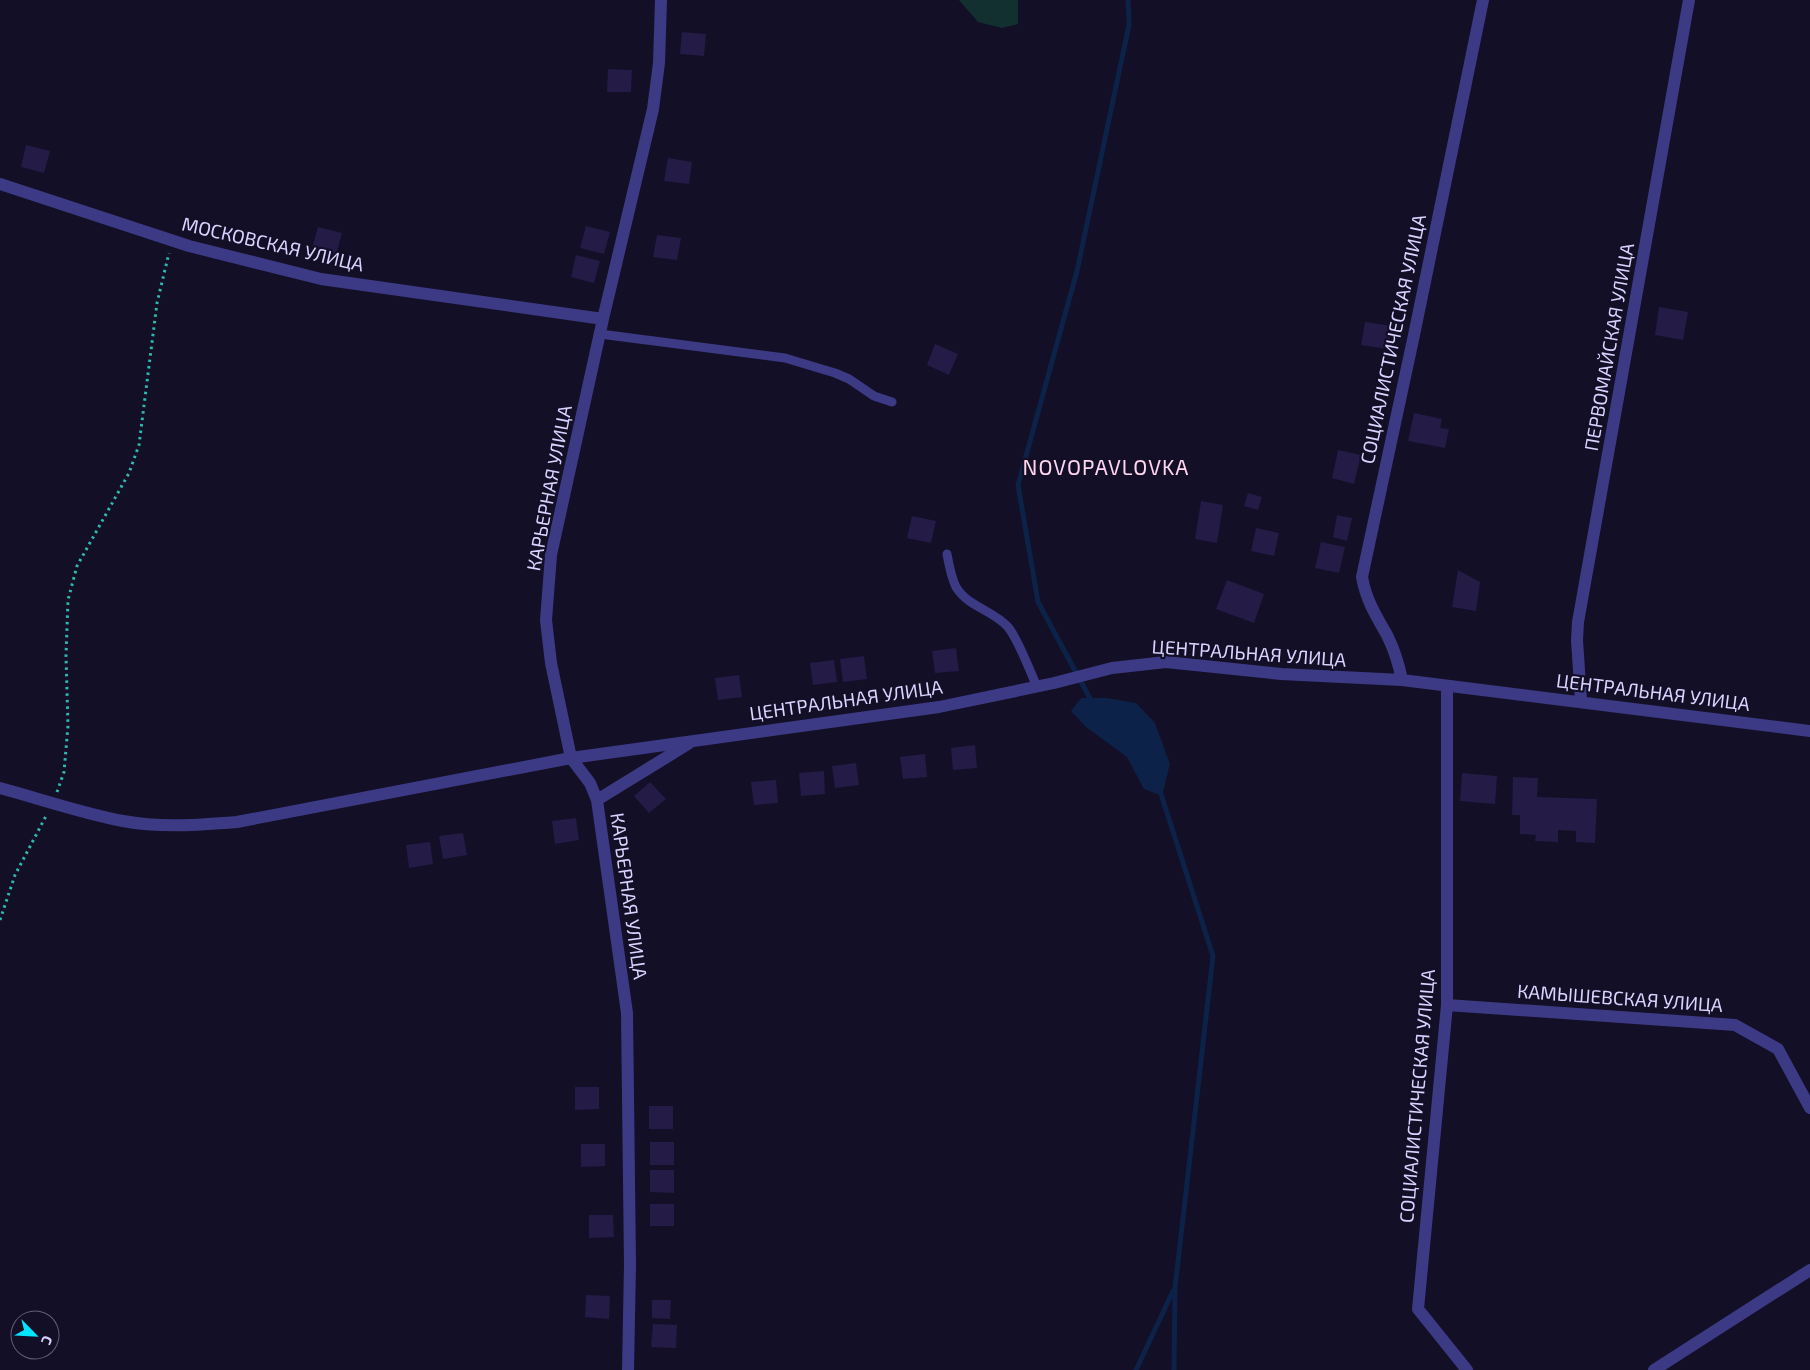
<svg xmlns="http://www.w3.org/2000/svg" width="1810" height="1370" font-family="'Exo 2',sans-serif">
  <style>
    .green { fill: #12302f }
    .water { fill: #0c2248 }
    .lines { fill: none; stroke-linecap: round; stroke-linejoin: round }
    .stream { stroke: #0c2248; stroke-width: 5 }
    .building { fill: #241b47 }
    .path { stroke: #2fb8b0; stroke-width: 3; stroke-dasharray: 2.5 4; stroke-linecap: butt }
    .service { stroke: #3d3a85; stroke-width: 9 }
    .minor { stroke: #3d3a85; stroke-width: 12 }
    .tertiary { stroke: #3d3a85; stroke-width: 12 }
    .labels { text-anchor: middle; stroke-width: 4.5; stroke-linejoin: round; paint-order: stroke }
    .street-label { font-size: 19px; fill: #d9d4ff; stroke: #130f26 }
    .quarter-label { font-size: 21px; letter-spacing: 1px; fill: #ffd6f0; stroke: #130f26 }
  </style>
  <rect width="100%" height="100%" fill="#130f26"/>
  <path class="green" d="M959 0H1018V24L1002 28 978 22Z"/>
  <path class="water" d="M1081 698H1107L1136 703 1155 723 1170 764 1162 796 1144 789 1127 757 1086 727 1071 711Z"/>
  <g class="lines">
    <path class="stream" d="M1093 704 1038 602 1018 485 1077 271 1129 25 1128 0
      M1160 791 1213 956 1175 1288 1174 1370
      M1136 1370 1173 1291"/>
  </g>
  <path class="building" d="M682 32 706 34 704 56 680 54Z
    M608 69 632 70 631 92H607Z
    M26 145 50 151 44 173 21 167Z
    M668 158 692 162 689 184 664 181Z
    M586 226 610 232 604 254 580 248Z
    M318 227 342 233 336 255 312 248Z
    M657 235 681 238 677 260 653 257Z
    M576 255 600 261 594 283 571 277Z
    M1659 307 1688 312 1683 340 1655 335Z
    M1365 322 1392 326 1388 349 1361 345Z
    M935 344 958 354 949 375 927 365Z
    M1414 413 1442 419 1440 428 1449 429 1445 448 1408 441Z
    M1338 450 1361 455 1354 484 1332 478Z
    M1248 493 1262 497 1258 510 1244 506Z
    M1201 501 1223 505 1217 543 1195 539Z
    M1337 515 1352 518 1347 541 1333 537Z
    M912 516 936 521 931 543 907 538Z
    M1256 528 1279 533 1274 556 1251 551Z
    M1321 542 1345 547 1339 573 1315 568Z
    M1458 570 1480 582 1476 611 1452 607Z
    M1227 580 1264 594 1254 623 1216 609Z
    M956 648 959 671 935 673 932 651Z
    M864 656 867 679 843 682 840 659Z
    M834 660 837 682 813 685 810 663Z
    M739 675 742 697 718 700 715 678Z
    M975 745 977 768 953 770 951 748Z
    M925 754 927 777 903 779 900 757Z
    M856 763 859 785 835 788 832 766Z
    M824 771 825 794 801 796 799 773Z
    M1462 773 1497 776 1495 804 1460 801Z
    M1513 777 1538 778 1537 797 1597 799 1595 843 1576 842V831L1558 830V842L1535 841 1536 835 1520 834V815H1512Z
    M776 780 778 803 754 805 751 782Z
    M650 782 666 799 649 813 634 796Z
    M576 818 579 840 555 844 552 821Z
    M463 833 467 855 443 859 439 836Z
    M430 842 433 864 409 868 406 845Z
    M575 1087H599V1109L575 1110Z
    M649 1106H673V1129H649Z
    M650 1142H674V1165H650Z
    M581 1144H605V1166L581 1167Z
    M650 1170H674V1193L650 1192Z
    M650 1204H674V1226H650Z
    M589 1215H613L614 1237 589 1238Z
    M586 1295 610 1296 609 1319 585 1317Z
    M652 1300H671L670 1319 652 1318Z
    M653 1324 677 1325 676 1348 651 1347Z"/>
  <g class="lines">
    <path class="path" d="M57 792 64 772 68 726 66 656 68 600 77 566 129 473 139 445 157 303 169 253
      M0 920 15 875 46 816"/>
    <path class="service" d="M600 334 785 358 835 373 849 379 874 396 892 402
      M947 554C949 565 951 577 956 587 968 607 993 610 1008 627 1018 639 1030 671 1037 687"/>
    <path class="minor" d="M0 184 189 246 321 279 603 319
      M1402 680C1399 665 1394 649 1387 635 1376 616 1366 600 1362 577L1414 335 1483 0
      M1447 686V1005L1418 1309 1467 1370
      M1581 701 1577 640 1578 622 1689 0
      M0 788C41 799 81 813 123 821 160 828 200 825 237 822L571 758 939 707 1054 683 1112 668 1166 662 1281 674 1402 680 1810 731
      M597 800 688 744
      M1447 1005 1735 1025 1778 1049 1810 1108
      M628 1370 630 1264 627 1013 597 800 590 783 571 758 551 663 546 620 551 555 603 319 653 109 659 63 661 0"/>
    <path class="tertiary" d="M1654 1370 1810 1270"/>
  </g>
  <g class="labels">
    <g class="street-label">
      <text transform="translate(273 244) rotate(13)" y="7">МОСКОВСКАЯ УЛИЦА</text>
      <text transform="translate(1393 339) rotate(-78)" y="7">СОЦИАЛИСТИЧЕСКАЯ УЛИЦА</text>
      <text transform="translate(1609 347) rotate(-80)" y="7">ПЕРВОМАЙСКАЯ УЛИЦА</text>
      <text transform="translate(549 488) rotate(-79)" y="7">КАРЬЕРНАЯ УЛИЦА</text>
      <text transform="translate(1249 653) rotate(4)" y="7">ЦЕНТРАЛЬНАЯ УЛИЦА</text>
      <text transform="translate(1653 692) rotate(7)" y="7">ЦЕНТРАЛЬНАЯ УЛИЦА</text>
      <text transform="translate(846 700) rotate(-8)" y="7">ЦЕНТРАЛЬНАЯ УЛИЦА</text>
      <text transform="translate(629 896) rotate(82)" y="7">КАРЬЕРНАЯ УЛИЦА</text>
      <text transform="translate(1620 998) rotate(4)" y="7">КАМЫШЕВСКАЯ УЛИЦА</text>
      <text transform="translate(1417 1096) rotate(-85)" y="7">СОЦИАЛИСТИЧЕСКАЯ УЛИЦА</text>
    </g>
    <g class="quarter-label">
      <text x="1106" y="475">NOVOPAVLOVKA</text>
    </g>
  </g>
  <g transform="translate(35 1335) rotate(114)"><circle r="24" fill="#130f26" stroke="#625e7d"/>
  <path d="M0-4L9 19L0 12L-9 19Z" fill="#00e5ff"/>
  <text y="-8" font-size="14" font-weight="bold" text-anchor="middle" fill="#d9d4ff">С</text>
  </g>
</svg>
